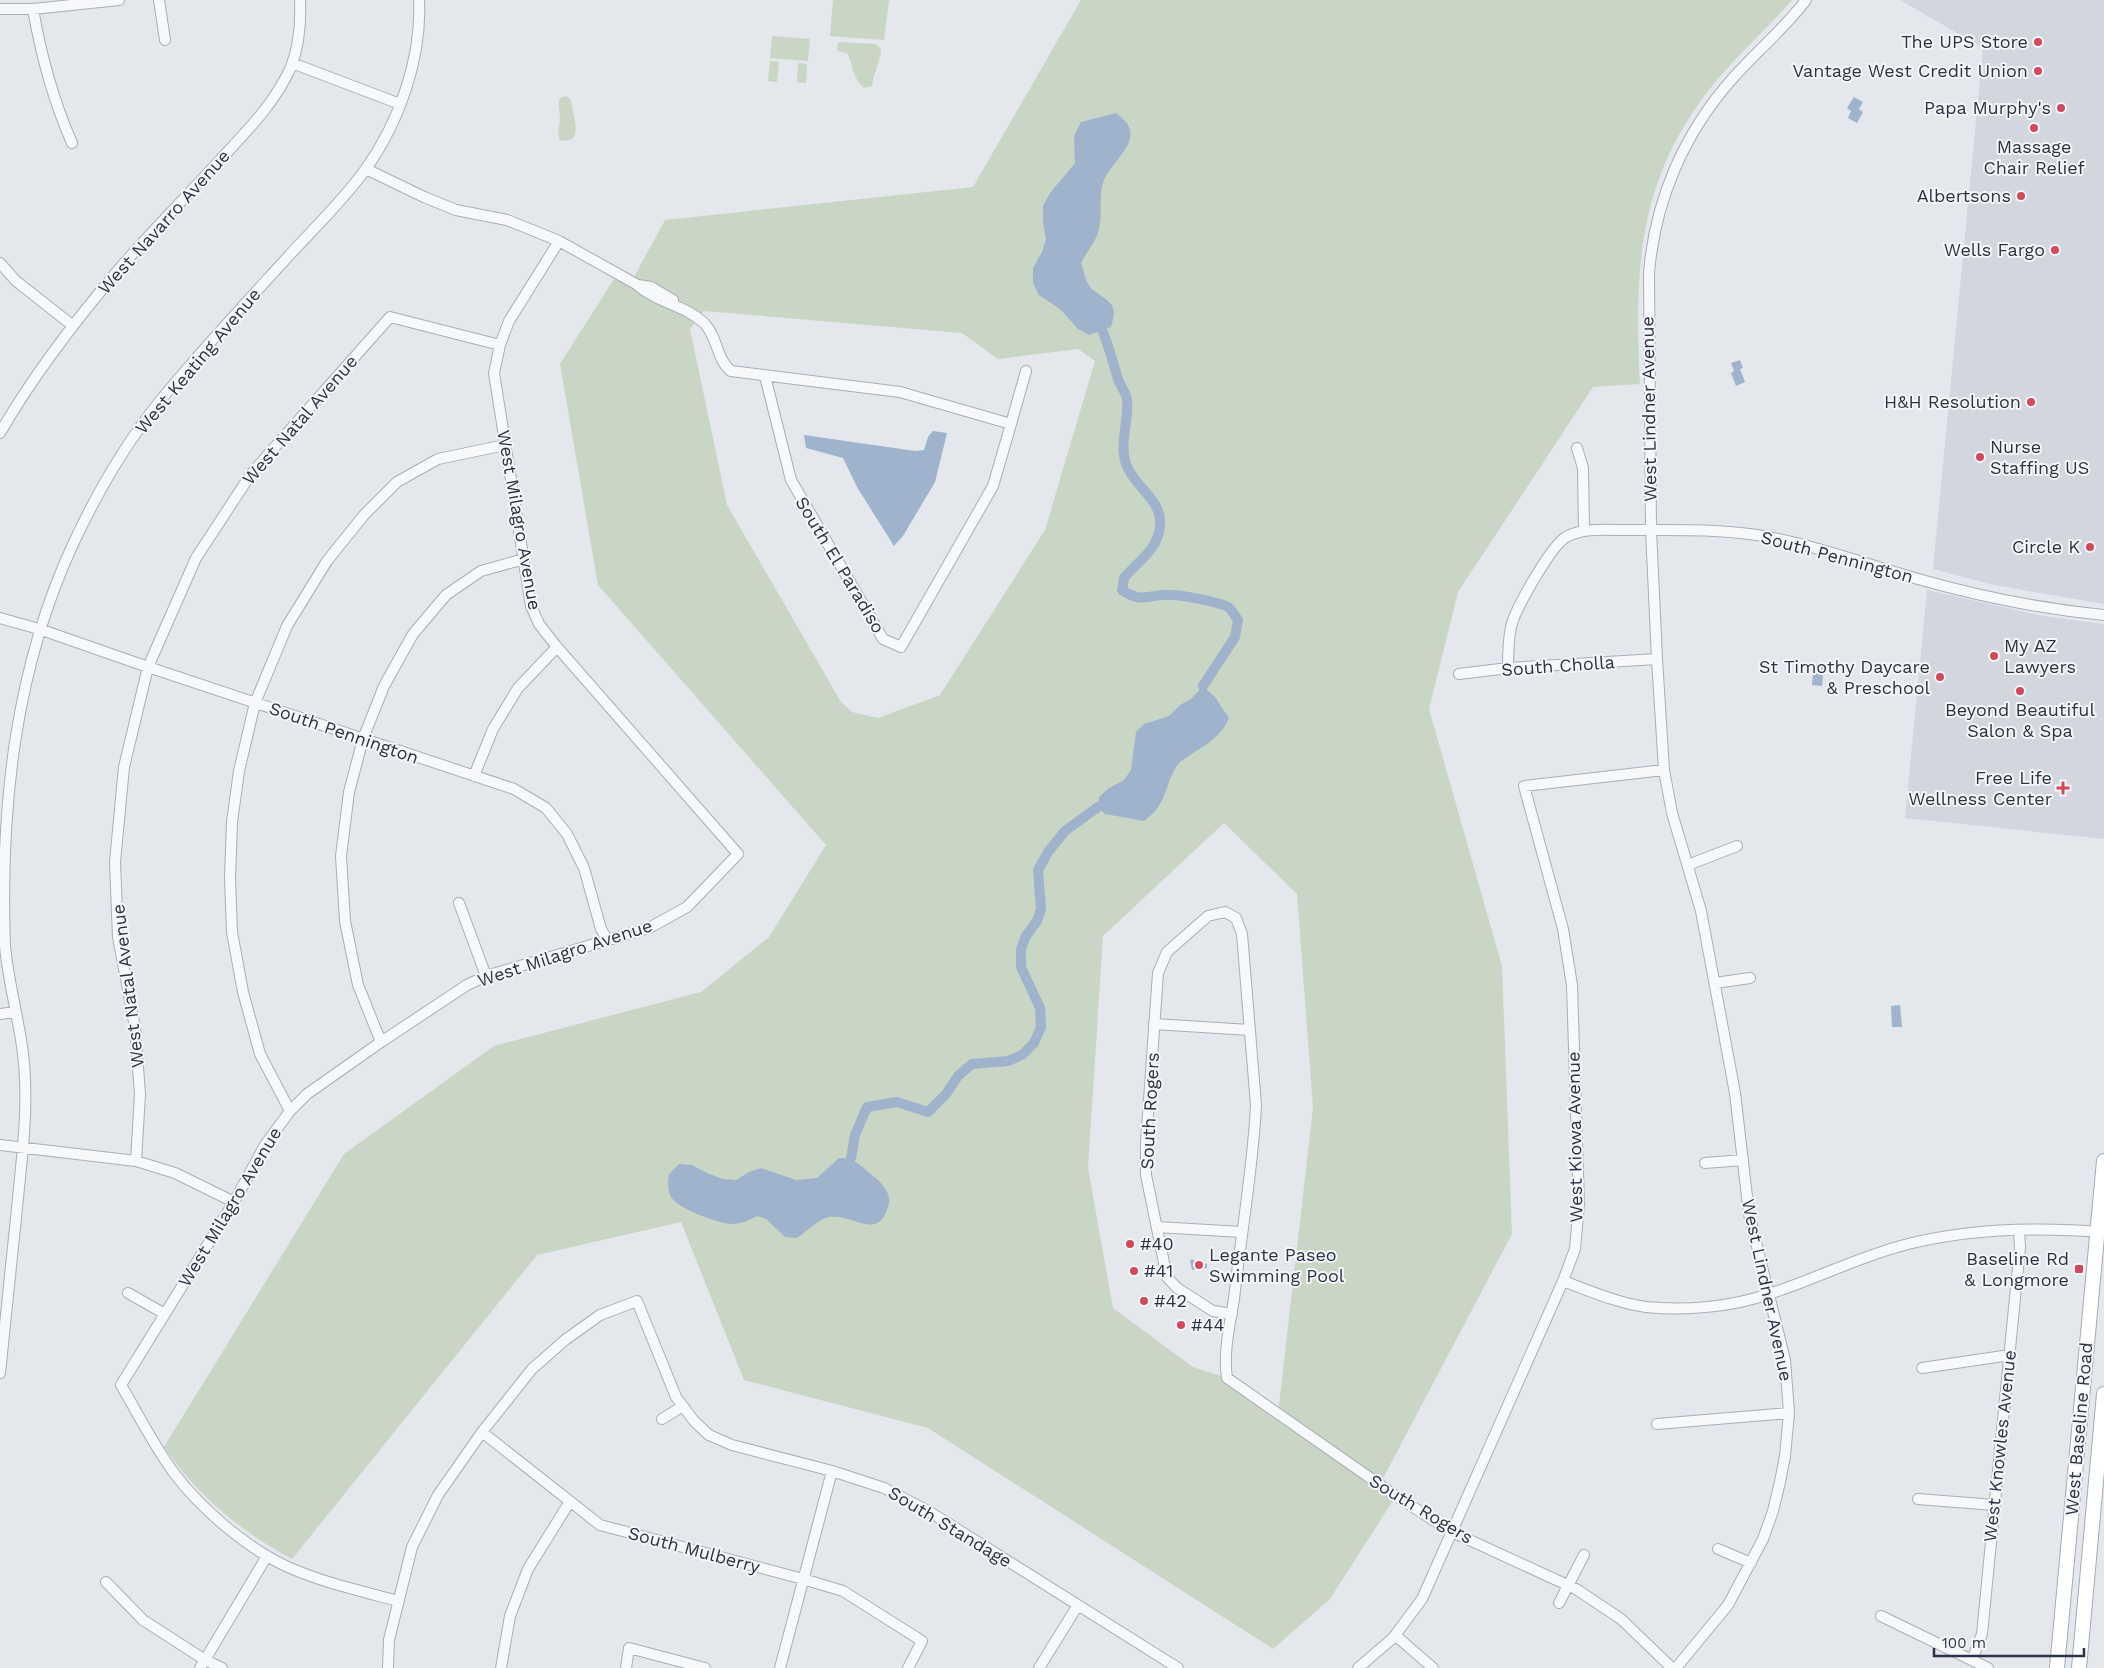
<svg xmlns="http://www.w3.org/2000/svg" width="2104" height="1668" font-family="'Work Sans',sans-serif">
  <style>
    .built { fill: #d2d6de }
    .green { fill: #c9d6c5; fill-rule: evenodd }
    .water { fill: #9fb4cc }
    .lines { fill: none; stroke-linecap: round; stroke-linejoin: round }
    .canal { stroke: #9fb4cc; stroke-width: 10 }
    .minor-casing { stroke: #a9aeb7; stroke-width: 12 }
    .major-casing { stroke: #a3abb8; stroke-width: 16 }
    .minor { stroke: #f7f8fa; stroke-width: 10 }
    .major { stroke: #fff; stroke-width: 14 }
    .poi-dot { fill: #d1495b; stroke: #f4f6f9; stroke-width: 2 }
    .labels { text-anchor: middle; stroke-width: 4; stroke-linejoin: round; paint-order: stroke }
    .poi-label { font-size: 18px; fill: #2b3445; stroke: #f4f6f9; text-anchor: end }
    .street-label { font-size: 18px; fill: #2b3445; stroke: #f4f6f9 }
  </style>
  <rect width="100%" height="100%" fill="#e4e7ec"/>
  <path class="built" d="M1900 0H2104V604L1994 585 1933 569 1983 48Z
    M1927 590 2043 616 2104 624V839L1905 818Z"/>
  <path class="green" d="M833 0H889L884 40 830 36Z
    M1081 0H1792C1768 28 1740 52 1717 80 1638 175 1634 266 1640 384L1593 387 1458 592 1429 709 1502 966 1512 1234 1380 1484 1396 1496 1330 1599 1273 1649 928 1428 744 1380 681 1222 537 1255 292 1559C239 1530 199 1497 164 1447L344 1154 494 1046 701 992 769 937 826 845 598 585 560 364 614 279 629 286 665 220 973 187ZM704 311 962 333 998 359 1078 349 1095 361 1045 530 940 695 878 718 852 712 841 702 727 505 690 329ZM1224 823 1297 894 1313 1108 1278 1414 1227 1378 1193 1367 1113 1308 1088 1168 1103 936Z
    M772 36 810 39 808 61 770 58Z
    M838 42 876 44 881 49C880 64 874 71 872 86L864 88C853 79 853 65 847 53L837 51Z
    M770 61 779 62 777 82 768 81Z
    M798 63 807 64 806 83 797 82Z
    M566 96 571 100C571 112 587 145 560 140 556 129 560 128 560 119 560 110 557 106 560 98Z"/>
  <path class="water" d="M1854 97 1863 102 1859 109 1863 112 1857 123 1848 118 1851 111 1847 108Z
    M1116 113C1150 137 1115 156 1104 180 1098 195 1103 213 1099 229 1096 242 1087 251 1081 263 1084 271 1086 284 1092 289 1109 303 1119 302 1111 327L1089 335 1078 329 1061 310 1039 295 1033 283V268L1042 252 1046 239 1043 222V206L1050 193 1075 163 1074 136 1081 122Z
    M1740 360 1743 368 1740 369 1745 382 1736 386 1731 373 1734 371 1731 363Z
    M933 431 947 433 935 482 903 536 894 546 857 487 843 458 806 448 804 435 915 451 924 450 928 437Z
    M1814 664 1824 665 1822 686 1812 685Z
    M1203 686 1215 697 1229 718C1222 735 1208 744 1193 753 1189 756 1184 759 1180 762 1163 782 1170 803 1144 821L1105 814 1098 807 1099 797 1109 788 1124 780 1131 770 1136 732 1144 724 1169 716 1180 705 1191 699Z
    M1900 1005 1902 1027H1892L1891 1006Z
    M839 1158C855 1158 860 1165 872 1175 880 1181 891 1192 889 1203 879 1244 855 1213 829 1217 818 1219 806 1232 797 1238L785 1237 766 1219 757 1216C748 1221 741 1224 731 1224 718 1223 678 1209 671 1197 667 1190 668 1181 669 1174L679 1164 692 1165 707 1173 723 1179 736 1180 749 1172 761 1168 796 1180 817 1178Z
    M1192 1259 1196 1262 1207 1264V1268L1192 1270 1190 1261Z"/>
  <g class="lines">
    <path class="canal" d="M1103 332C1109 347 1113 363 1118 379 1120 386 1126 392 1127 400 1129 421 1119 443 1126 464 1134 487 1163 500 1160 526 1158 550 1138 561 1124 578L1122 590C1144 605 1149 593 1171 595 1182 595 1219 602 1228 607 1232 610 1235 616 1238 620L1235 637 1203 686
      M851 1158 855 1135 867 1107 897 1102 928 1112 946 1094 958 1076 972 1064 1008 1061 1022 1055 1034 1043 1041 1027 1040 1008 1021 967V949L1026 936 1037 921 1041 909 1038 870 1048 852 1065 831 1098 807"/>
    <g class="minor-casing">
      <path id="minor" d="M159 0 165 40
        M0 9H33L119 0
        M33 9C41 55 53 100 72 143
        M292 63 400 104
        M366 169 424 197 456 210 507 220 559 241 636 284C657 303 685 305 704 323 718 337 716 359 731 371L900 392 1011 424 993 486 901 647 883 639 791 480 765 376
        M0 263 16 281 72 325
        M638 285 651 287 673 300
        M1011 424 1026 371
        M0 433C34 374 75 321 120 268 152 231 187 196 220 160 246 132 275 103 291 67 299 46 301 22 300 0
        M1577 448 1583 468 1584 530
        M0 618 39 629 148 667 514 789 546 808 567 834 584 868 601 929 607 939
        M1508 668C1508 654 1508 641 1511 627 1515 609 1551 546 1566 537 1586 526 1614 531 1637 530 1677 530 1717 529 1757 535 1812 544 1865 564 1918 579 1978 596 2042 609 2104 615
        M1459 674 1508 668 1657 659
        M474 776 493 729 518 688 557 647
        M1688 865 1737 846
        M459 903 486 976
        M1715 983 1750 978
        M0 1014 15 1012
        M1154 1024 1250 1030
        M381 1042 358 985 345 921 341 856 349 792 363 739 384 686 413 634 446 595 481 571 524 559
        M290 1111 260 1054 243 992 232 932 230 878 232 822 239 771 255 703 287 626 327 561 364 515 397 482 438 459 505 445
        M0 1145 136 1161 175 1173 234 1202
        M136 1161 140 1094 135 1027 118 937 115 862 124 767 148 667 196 558 251 474 390 317 500 345
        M1705 1163 1743 1160
        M1157 1227 1242 1232
        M1563 1281C1590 1291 1617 1303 1646 1307 1686 1311 1731 1307 1769 1294 1816 1279 1860 1256 1908 1244 1971 1228 2039 1227 2104 1232
        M128 1293 165 1314
        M1232 1314 1213 1311 1177 1288 1167 1277 1146 1175V1142L1158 973 1167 952 1208 916 1225 912 1236 918 1242 934 1256 1105C1253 1169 1241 1234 1234 1299 1230 1324 1223 1352 1227 1378L1396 1496 1452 1532 1576 1589 1621 1619 1672 1668
        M1922 1368 2010 1355
        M0 1373C6 1318 11 1263 17 1208 21 1165 27 1122 25 1080 24 1035 9 991 5 946 0 807 15 668 74 542 97 493 126 443 160 401 200 352 243 306 285 260 312 230 342 202 365 170 399 123 422 58 419 0
        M662 1419 683 1406
        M1657 1424 1789 1413
        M482 1432 600 1525 803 1579 843 1591 922 1641 908 1668
        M1918 1499 1994 1505
        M1718 1549 1751 1563
        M106 1582 143 1620 205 1660 222 1668
        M398 1601C361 1591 324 1583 288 1567 248 1549 201 1509 174 1473 154 1446 138 1414 121 1385L234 1202 265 1145 290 1111 307 1094 381 1042 467 985 486 976 649 928 687 907 738 854 557 647 539 624 531 606 494 373 500 345 509 321 559 241
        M1559 1603 1584 1555
        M1881 1616 1988 1668
        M1395 1635 1433 1668
        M1972 1660 1982 1634 2020 1247 2019 1230
        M200 1668 267 1556
        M388 1668 389 1640 412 1547 438 1495 482 1432 532 1369 565 1340 600 1315 637 1301 676 1397 694 1421 709 1435 732 1445 832 1471 884 1488 930 1512 1178 1668
        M501 1668 510 1616 528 1569 569 1503
        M626 1668 629 1648 705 1668
        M780 1668 832 1471
        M1039 1668 1078 1605
        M1358 1668 1393 1638 1422 1599 1563 1281 1575 1249 1579 1204 1572 985 1563 929 1524 786 1664 770
        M1676 1668 1728 1605 1763 1539 1773 1511 1780 1482 1785 1456 1789 1413 1785 1360 1749 1214 1735 1093 1701 911 1672 813 1664 770 1657 659 1651 530 1649 273C1655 200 1684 133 1733 78 1757 51 1784 29 1806 0"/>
    </g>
    <g class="major-casing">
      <path id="major" d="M2057 1668 2104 1161
        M2079 1668 2104 1394"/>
    </g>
    <use href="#minor" class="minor"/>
    <use href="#major" class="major"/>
  </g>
  <g class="poi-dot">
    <circle cx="2038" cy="42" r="5"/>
    <circle cx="2038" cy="71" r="5"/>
    <circle cx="2061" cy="108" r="5"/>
    <circle cx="2034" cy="128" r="5"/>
    <circle cx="2021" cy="196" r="5"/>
    <circle cx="2055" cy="250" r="5"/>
    <circle cx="2031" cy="402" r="5"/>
    <circle cx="1980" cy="457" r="5"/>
    <circle cx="2090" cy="547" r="5"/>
    <circle cx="1994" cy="656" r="5"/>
    <circle cx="1940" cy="677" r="5"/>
    <circle cx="2020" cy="691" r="5"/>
    <path d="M2060.5 780.5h5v5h5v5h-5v5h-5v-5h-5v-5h5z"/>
    <circle cx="1130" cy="1244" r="5"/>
    <circle cx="1199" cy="1265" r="5"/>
    <rect x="2074" y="1264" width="10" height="10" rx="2.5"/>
    <circle cx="1134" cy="1271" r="5"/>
    <circle cx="1144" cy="1301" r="5"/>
    <circle cx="1181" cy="1325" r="5"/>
  </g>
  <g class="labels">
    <g class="poi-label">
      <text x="2028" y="48">The UPS Store</text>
      <text x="2028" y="77">Vantage West Credit Union</text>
      <text x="2051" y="114">Papa Murphy's</text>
      <text x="2034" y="153" text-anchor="middle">Massage<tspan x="2034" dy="21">Chair Relief</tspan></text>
      <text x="2011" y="202">Albertsons</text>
      <text x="2045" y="256">Wells Fargo</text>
      <text x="2021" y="408">H&amp;H Resolution</text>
      <text x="1990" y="453" text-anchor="start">Nurse<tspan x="1990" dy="21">Staffing US</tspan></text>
      <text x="2080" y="553">Circle K</text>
      <text x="2004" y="652" text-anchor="start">My AZ<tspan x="2004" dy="21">Lawyers</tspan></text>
      <text x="1930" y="673">St Timothy Daycare<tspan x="1930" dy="21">&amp; Preschool</tspan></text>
      <text x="2020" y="716" text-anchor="middle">Beyond Beautiful<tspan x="2020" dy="21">Salon &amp; Spa</tspan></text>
      <text x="2052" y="784">Free Life<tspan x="2052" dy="21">Wellness Center</tspan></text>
      <text x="1140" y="1250" text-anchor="start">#40</text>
      <text x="1209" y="1261" text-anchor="start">Legante Paseo<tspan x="1209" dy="21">Swimming Pool</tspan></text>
      <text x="2069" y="1265">Baseline Rd<tspan x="2069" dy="21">&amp; Longmore</tspan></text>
      <text x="1144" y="1277" text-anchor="start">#41</text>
      <text x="1154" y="1307" text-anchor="start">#42</text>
      <text x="1191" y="1331" text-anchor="start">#44</text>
    </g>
    <g class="street-label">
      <text transform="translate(164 222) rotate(-48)" y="6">West Navarro Avenue</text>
      <text transform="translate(198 361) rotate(-50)" y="6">West Keating Avenue</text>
      <text transform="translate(1649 409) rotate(-91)" y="6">West Lindner Avenue</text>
      <text transform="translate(300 420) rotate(-49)" y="6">West Natal Avenue</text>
      <text transform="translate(519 520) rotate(80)" y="6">West Milagro Avenue</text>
      <text transform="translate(1837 557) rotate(15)" y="6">South Pennington</text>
      <text transform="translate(840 565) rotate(59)" y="6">South El Paradiso</text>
      <text transform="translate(1558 666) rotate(-4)" y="6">South Cholla</text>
      <text transform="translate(344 733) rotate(19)" y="6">South Pennington</text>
      <text transform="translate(565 953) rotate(-18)" y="6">West Milagro Avenue</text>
      <text transform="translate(128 986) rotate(-97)" y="6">West Natal Avenue</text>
      <text transform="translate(1150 1111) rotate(-87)" y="6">South Rogers</text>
      <text transform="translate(1575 1137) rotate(-91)" y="6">West Kiowa Avenue</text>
      <text transform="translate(230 1207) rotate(-59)" y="6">West Milagro Avenue</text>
      <text transform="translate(1767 1290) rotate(78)" y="6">West Lindner Avenue</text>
      <text transform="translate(2079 1429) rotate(-85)" y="6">West Baseline Road</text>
      <text transform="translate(2000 1446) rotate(-84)" y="6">West Knowles Avenue</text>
      <text transform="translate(1421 1509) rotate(31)" y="6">South Rogers</text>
      <text transform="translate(950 1527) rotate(31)" y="6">South Standage</text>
      <text transform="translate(694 1550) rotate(15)" y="6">South Mulberry</text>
    </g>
  </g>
  <path d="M1934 1648v8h150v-8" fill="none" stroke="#2b3445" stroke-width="2.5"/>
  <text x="1942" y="1648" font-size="15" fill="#2b3445" stroke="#f4f6f9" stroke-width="4" paint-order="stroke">100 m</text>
</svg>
